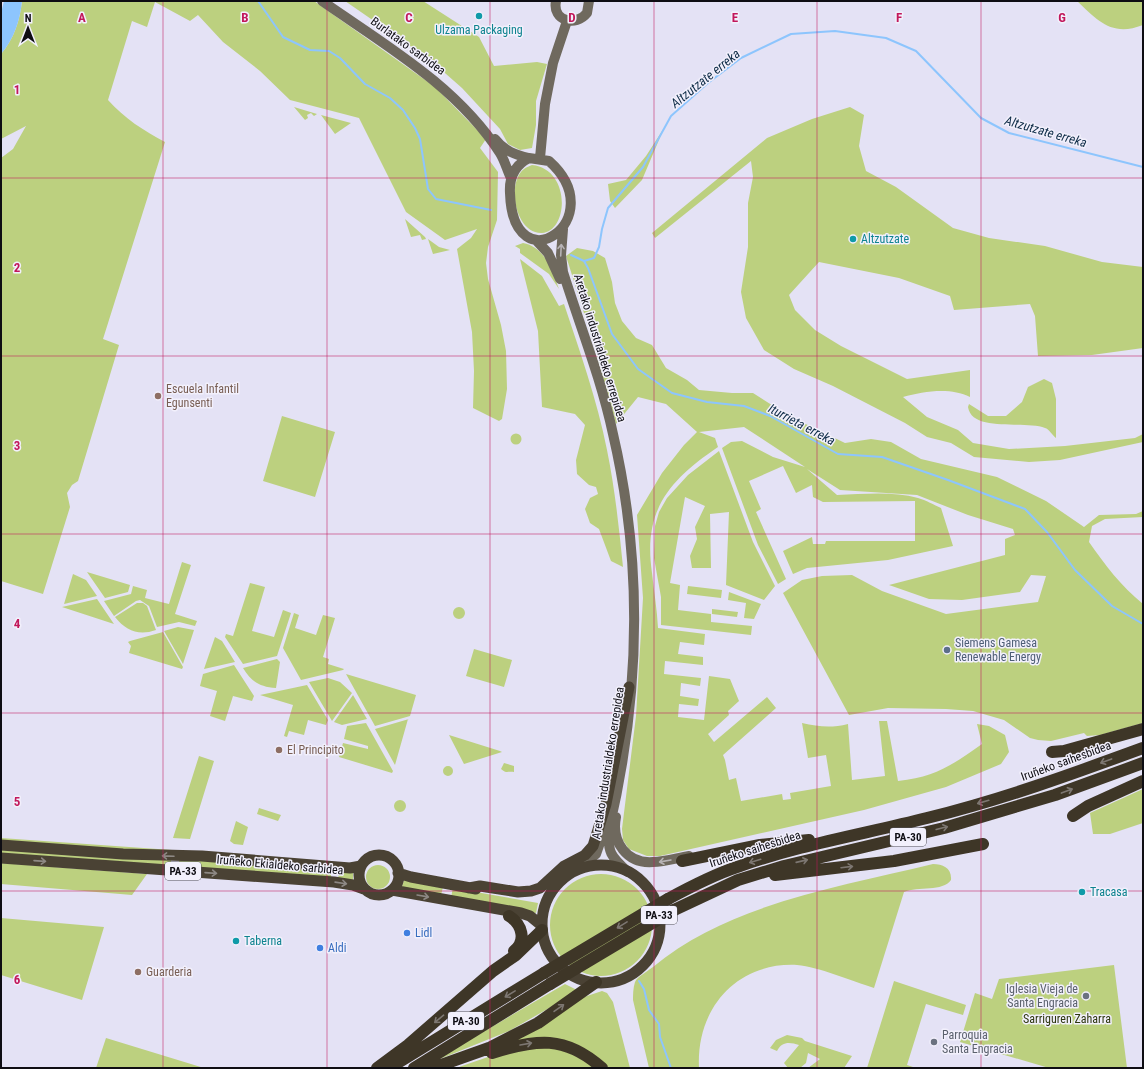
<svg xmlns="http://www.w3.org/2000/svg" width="1144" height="1069" font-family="'Roboto Condensed',sans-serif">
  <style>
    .green { fill: #bcd07f }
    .water { fill: #8dc5fd }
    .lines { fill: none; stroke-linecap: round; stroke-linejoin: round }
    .stream { stroke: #8dc5fd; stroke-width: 2 }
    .secondary { stroke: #6f695e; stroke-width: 10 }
    .trunk { stroke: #4a4234; stroke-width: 11 }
    .motorway { stroke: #3e3627; stroke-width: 12 }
    .motorway-bridge { stroke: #3e3627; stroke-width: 12 }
    .oneway { stroke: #b7b3b5 }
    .oneway2 { stroke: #7d7772 }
    .oneway3 { stroke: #8d8884 }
    .grid { fill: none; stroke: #c2185b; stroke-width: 1; stroke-opacity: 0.55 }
    .culture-dot { fill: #0f9aa8; stroke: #f2f0fc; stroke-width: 1.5 }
    .education-dot { fill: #8d6e63; stroke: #f2f0fc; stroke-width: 1.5 }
    .service-dot { fill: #5c6f8a; stroke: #f2f0fc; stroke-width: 1.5 }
    .shop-dot { fill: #3f7fe0; stroke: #f2f0fc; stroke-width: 1.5 }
    .worship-dot { fill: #6b7280; stroke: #f2f0fc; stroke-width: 1.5 }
    .labels { text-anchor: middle; stroke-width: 3; stroke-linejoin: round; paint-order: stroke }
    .shield { fill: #f2f0fc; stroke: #525159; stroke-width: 1 }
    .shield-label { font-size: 11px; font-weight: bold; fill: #0e0d13 }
    .culture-label { font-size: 12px; fill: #0d838f; stroke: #f2f0fc; text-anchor: start }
    .street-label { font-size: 12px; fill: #0e0d13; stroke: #f2f0fc }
    .education-label { font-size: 12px; fill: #785e54; stroke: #f2f0fc; text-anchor: start }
    .service-label { font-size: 12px; fill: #4e5e75; stroke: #f2f0fc; text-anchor: start }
    .shop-label { font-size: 12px; fill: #366cbe; stroke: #f2f0fc; text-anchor: start }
    .worship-label { font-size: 12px; fill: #5b616d; stroke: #f2f0fc; text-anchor: end }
    .park-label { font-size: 12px; fill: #2d360e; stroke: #f2f0fc }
    .water-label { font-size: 13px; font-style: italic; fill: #0e2c47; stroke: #f2f0fc }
    .grid-label { font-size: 13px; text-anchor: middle; font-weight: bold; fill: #c2185b; stroke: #f2f0fc; stroke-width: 3; stroke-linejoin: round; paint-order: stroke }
  </style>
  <rect width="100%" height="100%" fill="#e4e2f5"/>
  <path class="green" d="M22 1H314L435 87 486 139 480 148 498 172 497 220 488 247 486 263 488 279 501 325 506 351 507 389 502 419 499 421 473 408 474 371 472 332 457 249 471 238 477 229 445 240 406 212 359 118 290 100 260 71 223 42 198 15 190 21 155 2 147 27 132 21 108 100C124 118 144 131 165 142L103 339 119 345 78 481 72 485 67 493 70 507 43 594 1 581V158L13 149 26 126 1 139V54C14 39 20 20 22 1Z
    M345 1H423L479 37 494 66 537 62 547 64 536 101V125L532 148 520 150 508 144 500 129 462 88 429 59Z
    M1077 1H1143V25C1112 37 1098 21 1077 1Z
    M294 107 317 114 314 116 311 113 307 115 308 118 305 120Z
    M850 107 864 115 859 146 866 171 896 187 953 228 989 238 1045 246 1102 262 1143 267V348L1092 355 1038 356 1035 316 1030 304 954 310 950 296 899 278 819 262 789 295 795 310 815 330 841 346 907 379 970 370V397C951 387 924 391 903 397L927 417 958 430 973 443 1009 449 1065 446 1135 438 1143 434V442L1060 460 1029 462 974 457 951 443 927 437 905 423 833 386 794 369 764 350 746 318 741 292 748 247V203L753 177 751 161 655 238 652 233 767 138 812 119Z
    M321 115 351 123 335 134Z
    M664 128 642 180 615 208 610 201 608 184 626 180 646 156Z
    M532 165C571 169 569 231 542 233 515 234 506 183 524 169 526 167 530 166 532 165Z
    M405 219 425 237 426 239 422 240 420 235 411 237Z
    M428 239 439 247 450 250 433 254Z
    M523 243C545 247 552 270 559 289L549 274 520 253V249L515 246Z
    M577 248 593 251 605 258 612 282 615 303 622 321 636 338 652 345 666 368 687 380 699 390 732 393H753L789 416 845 443 871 439 891 442 921 459 997 477 1046 501 1084 527 1099 515 1136 514 1143 511V517L1105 519 1092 526 1089 542C1105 565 1121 586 1143 604V723L1100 735 1087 736 1084 733 1051 741 1038 740 1030 738 1004 720 973 711 946 709 888 708 849 715 783 593 802 580 822 576 852 575 882 591 946 614 1038 602 1046 576 1031 575 1020 592 962 600 929 599 889 585 1005 555V539L1015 535 1013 529 968 515 917 495 840 490 807 469 837 495C864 494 893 491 918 498 926 500 934 505 941 508L953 546 888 560 807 568 793 574 783 551 812 537 813 544H825L826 541H915V501L823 502 813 497 812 485 796 493 783 466 749 481 761 509 756 512 786 579 778 584 758 545 722 448 731 442 742 441 773 457 805 467 744 427 699 432 715 438 718 447C668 481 643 511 652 573 654 592 657 609 658 628L705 634 704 645 680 642 678 654 703 657V665L665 661 664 674 701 678 700 686 681 683 680 696 699 699 698 706 679 704 678 717 704 720 709 676 730 679 739 701 728 711 729 715 708 734 714 742 767 697 776 708 723 755 725 760 729 780 736 778 741 801 782 794 783 800 791 799 790 793 831 786 826 755 808 758 802 723C819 727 832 728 848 724L852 780 885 776 879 721H887L898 781C936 777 952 765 982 744L977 724 989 726 1005 735 1009 752 1001 764 946 787 864 810 660 856H647L629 849 623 840 622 829 636 716 643 598 637 515 662 473 684 445 697 432 666 404 638 397 616 424 594 345 566 256Z
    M520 259 542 276 559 306 564 304C580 352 597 400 607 450 615 489 619 528 623 567L611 561 599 529 590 523 585 509 590 498 598 494 596 487 589 485 577 474 576 460 585 425 575 414 542 407 538 331Z
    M1044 379 1052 383 1056 399V438C1052 435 1049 429 1045 428 1025 420 972 433 968 407L969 404 988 416H1006L1022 402 1028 387Z
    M282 416 335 432 315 497 263 481Z
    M510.5 439a5.5 5.5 0 1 1 11 0a5.5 5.5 0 1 1-11 0Z
    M719 451 753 542 775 586 764 600 726 585 729 512 710 514 711 568H692L690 556 697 539 695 527 705 506 685 497 670 583 680 585 678 610 711 614V622L752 626 751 635 661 625V597L654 558 655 526 659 512 667 498 688 475Z
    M182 562 191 565 175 614 197 621 195 626 179 622 157 627 149 606 140 600 136 601 114 616 104 601 131 594 133 586 147 590 145 598 169 604Z
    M87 572 130 585 128 592 105 598Z
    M73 574 86 580 97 596 64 604Z
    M250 583 265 587 252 631 274 637 283 610 291 613 277 656 243 664 225 637 226 634 233 636Z
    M688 586 722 590 721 598 687 594Z
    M729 592 761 604 754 619 744 618 746 603 728 600Z
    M97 599 114 624 62 607Z
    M137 603H143L147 606 156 630C139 636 126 631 115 617Z
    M453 613a6 6 0 1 1 12 0a6 6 0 1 1-12 0Z
    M712 609 738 612 737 617 712 614Z
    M294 613 299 615 295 628 316 635 323 615 335 618 323 657 329 659 328 664 344 669 343 670 301 680 283 648Z
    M178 627 194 630 183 664 164 631Z
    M163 632 183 667 182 669 129 653 131 646 128 642 130 641Z
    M215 637 222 641 235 662 204 669Z
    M474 649 512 660 504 687 466 676Z
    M277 659 280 662 276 688C259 687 251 681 243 668Z
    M234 665 254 696 252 701 233 696 225 721 210 716 217 691 200 686 203 674Z
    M346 674 416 695 410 716 375 726Z
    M328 678 340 682 352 693 332 721 309 682Z
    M307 685 328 720 326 725 308 720 304 735 289 731 287 737 284 736 293 705 260 695Z
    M353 695 367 719 342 725 334 722Z
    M409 719H408L395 765 375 729Z
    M366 723 393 771 392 773 339 757 343 743 368 749V746L344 739 347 726Z
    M449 735 500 751 502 752 464 764Z
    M199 756 214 761 190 839 173 838Z
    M504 763 514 766V772C507 771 507 774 501 769Z
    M443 771a5 5 0 1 1 10 0a5 5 0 1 1-10 0Z
    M1143 789V823L1110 834H1093L1090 813Z
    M394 806a6 6 0 1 1 12 0a6 6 0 1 1-12 0Z
    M259 808 281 815 278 821 257 814Z
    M236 821 248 827 243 845 234 844 230 841Z
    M1 838 172 850V853L1 842Z
    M1 849 171 859V867L1 855Z
    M179 859 331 870V879L179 867Z
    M1 863 147 874 132 895 1 884Z
    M933 864C943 864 952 868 951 880 943 892 918 886 904 892L874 988C852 981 819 967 797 965 736 962 696 1009 699 1068H649L633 1000C633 995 633 988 635 982 637 977 648 971 653 967 728 904 839 887 933 864Z
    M366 877a12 12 0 1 1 24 0a12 12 0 1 1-24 0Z
    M339 871 353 872V881L338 880Z
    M550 925a51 51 0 1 1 102 0a51 51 0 1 1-102 0Z
    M404 880 443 887 441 895 401 889Z
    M453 888 538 903 536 913 451 897Z
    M1 918 104 927 82 1000 1 975Z
    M1114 965 1127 1068H1049L960 1042 975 993 992 999 999 979Z
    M894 981 966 1005 963 1015 926 1004 907 1065 916 1068H867Z
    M565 984 579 991 509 1031 430 1063Z
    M602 991 607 993 613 1002 630 1068H605L577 1045 500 1046 584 997Z
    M787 1035 802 1038 805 1041 852 1056 844 1068H808L820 1059 808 1053 806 1063 800 1068H788L784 1063 799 1045C790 1042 782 1041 777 1051L770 1048 776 1040Z
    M106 1038 204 1068H96Z
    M558 1046 597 1068H456L488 1057 525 1047Z"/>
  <path class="water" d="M4 1H22C20 20 14 39 1 54V13Z"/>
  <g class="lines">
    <path class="stream" d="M258 1 283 37 310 50 329 51 340 58 365 84 390 98 403 110 415 128 420 139 428 189 436 199 491 210
      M571 255 584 261 588 268 612 334 638 369 672 393 707 402 744 406 770 416 838 454 882 457 948 480 1025 509 1047 532 1075 570 1112 606 1143 624
      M584 261 594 258 599 247 602 229 608 208 643 167 671 116 708 83 741 58 791 34 835 31 886 38 916 51 981 118 1009 133 1143 167
      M639 981 644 989 649 1010 659 1024 660 1037 671 1068"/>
    <path class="secondary" d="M322 1C385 45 457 86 500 153 505 161 507 170 511 178
      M556 1C552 21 576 27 587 13L589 1
      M495 139C504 151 516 155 529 158
      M529 158 549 161C614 219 513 288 510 193 509 177 515 165 529 158Z
      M540 158 545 104 553 63 567 21
      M563 229 561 255 563 272C580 326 601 378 613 434 644 567 640 697 609 829 607 852 611 857 628 872
      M536 240 548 253 560 279
      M616 817C611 842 627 864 653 862 665 862 677 858 689 856
      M577 869 596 854 604 831"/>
    <path class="trunk" d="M1 845 123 854 202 856 350 868 361 866
      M359 875a20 20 0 1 1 40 0a20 20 0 1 1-40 0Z
      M1 858 334 882 353 885 364 889
      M542 924a59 59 0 1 1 118 0a59 59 0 1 1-118 0Z
      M398 873 411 877 476 889
      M469 888 480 886 518 892 531 891 540 888 564 866 585 855 593 846 606 804 629 687
      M392 890 521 913 530 916 541 925"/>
    <path class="motorway" d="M1052 752 1064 751 1143 729
      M1073 816 1088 806 1143 781
      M682 861 760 845 809 840
      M775 875 894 861 983 844
      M668 899C690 887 713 875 737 867 798 845 864 834 927 818 1001 800 1072 774 1143 748
      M674 910 738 880 784 866 944 828 1055 795 1143 763
      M509 916C522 924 527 941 514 951
      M492 1053C536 1039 565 1035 602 1068
      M391 1067 544 973
      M377 1068 408 1045 493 971 516 955 542 930
      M414 1068 550 984
      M433 1068 489 1048 538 1023 596 982"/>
    <path class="motorway-bridge" d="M544 973 668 899
      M550 984 674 910"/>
  </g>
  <defs><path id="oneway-shaft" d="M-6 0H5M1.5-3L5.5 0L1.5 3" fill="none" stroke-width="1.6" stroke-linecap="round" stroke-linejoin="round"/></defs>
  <g class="oneway">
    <use href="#oneway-shaft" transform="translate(561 250) rotate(-87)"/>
    <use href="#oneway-shaft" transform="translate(665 861) rotate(170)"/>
  </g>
  <g class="oneway2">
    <use href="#oneway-shaft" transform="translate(1106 761) rotate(160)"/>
    <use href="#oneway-shaft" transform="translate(1067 791) rotate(-20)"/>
    <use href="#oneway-shaft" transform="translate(983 802) rotate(164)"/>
    <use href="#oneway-shaft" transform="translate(942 828) rotate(-14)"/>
    <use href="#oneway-shaft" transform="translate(755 861) rotate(163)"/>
    <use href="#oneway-shaft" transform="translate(802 861) rotate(-13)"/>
    <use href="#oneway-shaft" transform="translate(847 867) rotate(-7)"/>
    <use href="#oneway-shaft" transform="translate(622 925) rotate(148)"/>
    <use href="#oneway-shaft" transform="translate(510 994) rotate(149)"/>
    <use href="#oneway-shaft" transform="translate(559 1008) rotate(-35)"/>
    <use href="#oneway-shaft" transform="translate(439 1019) rotate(140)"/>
    <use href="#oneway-shaft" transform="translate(526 1044) rotate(-10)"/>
  </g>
  <g class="oneway3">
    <use href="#oneway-shaft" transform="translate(168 856) rotate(-178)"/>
    <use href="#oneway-shaft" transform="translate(40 861) rotate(4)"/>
    <use href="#oneway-shaft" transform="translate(211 873) rotate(4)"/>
    <use href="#oneway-shaft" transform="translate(341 883) rotate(8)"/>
    <use href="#oneway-shaft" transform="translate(423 896) rotate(10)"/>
  </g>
  <path class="grid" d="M163 1V1068M327 1V1068M490 1V1068M654 1V1068M817 1V1068M981 1V1068M1 178H1143M1 356H1143M1 534H1143M1 713H1143M1 891H1143"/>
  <g class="culture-dot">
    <circle cx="479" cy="16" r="4"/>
    <circle cx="853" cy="239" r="4"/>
    <circle cx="1082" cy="892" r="4"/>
    <circle cx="236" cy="941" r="4"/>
  </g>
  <g class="education-dot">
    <circle cx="158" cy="396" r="4"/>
    <circle cx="279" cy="750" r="4"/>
    <circle cx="138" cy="972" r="4"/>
  </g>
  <circle class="service-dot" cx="947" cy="650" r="4"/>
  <g class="shop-dot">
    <circle cx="407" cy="933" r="4"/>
    <circle cx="320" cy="948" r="4"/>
  </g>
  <g class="worship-dot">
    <circle cx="1086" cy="996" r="4"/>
    <circle cx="934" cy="1042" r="4"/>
  </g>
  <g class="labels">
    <g class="shield">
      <rect x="890" y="828" width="36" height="18" rx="3"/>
      <rect x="165" y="862" width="36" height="18" rx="3"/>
      <rect x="641" y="906" width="36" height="18" rx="3"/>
      <rect x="448" y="1012" width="36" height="18" rx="3"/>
    </g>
    <g class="shield-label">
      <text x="908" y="841">PA-30</text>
      <text x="183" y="875">PA-33</text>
      <text x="659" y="919">PA-33</text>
      <text x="466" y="1025">PA-30</text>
    </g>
    <g class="culture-label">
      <text x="479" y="34" text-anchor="middle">Ulzama Packaging</text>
      <text x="861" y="243">Altzutzate</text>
      <text x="1090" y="896">Tracasa</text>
      <text x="244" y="945">Taberna</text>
    </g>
    <g class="street-label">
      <text transform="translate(408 46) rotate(36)" y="4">Burlatako sarbidea</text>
      <text transform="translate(600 348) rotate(73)" y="4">Aretako industrialdeko errepidea</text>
      <text transform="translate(1066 761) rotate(-20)" y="4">Iruñeko saihesbidea</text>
      <text transform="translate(608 763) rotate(-81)" y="4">Aretako industrialdeko errepidea</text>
      <text transform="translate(755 849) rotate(-18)" y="4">Iruñeko saihesbidea</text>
      <text transform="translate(280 865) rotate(5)" y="4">Iruñeko Ekialdeko sarbidea</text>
    </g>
    <g class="education-label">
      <text x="166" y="393">Escuela Infantil<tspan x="166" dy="14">Egunsenti</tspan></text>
      <text x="287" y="754">El Principito</text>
      <text x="146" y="976">Guarderia</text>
    </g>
    <g class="service-label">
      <text x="955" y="647">Siemens Gamesa<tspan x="955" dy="14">Renewable Energy</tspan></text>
    </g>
    <g class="shop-label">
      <text x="415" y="937">Lidl</text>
      <text x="328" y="952">Aldi</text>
    </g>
    <g class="worship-label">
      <text x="1078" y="993">Iglesia Vieja de<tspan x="1078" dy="14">Santa Engracia</tspan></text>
      <text x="942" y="1039" text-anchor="start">Parroquia<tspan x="942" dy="14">Santa Engracia</tspan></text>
    </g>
    <g class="park-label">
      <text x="1067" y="1023">Sarriguren Zaharra</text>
    </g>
    <g class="water-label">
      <text transform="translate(705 78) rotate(-39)" y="5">Altzutzate erreka</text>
      <text transform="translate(1046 131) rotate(16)" y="5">Altzutzate erreka</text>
      <text transform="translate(802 424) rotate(28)" y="5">Iturrieta erreka</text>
    </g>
  </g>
  <g class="grid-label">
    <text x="82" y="22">A</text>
    <text x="245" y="22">B</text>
    <text x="409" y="22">C</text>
    <text x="572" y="22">D</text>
    <text x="735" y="22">E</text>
    <text x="899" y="22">F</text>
    <text x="1062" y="22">G</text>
    <text x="17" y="94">1</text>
    <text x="17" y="272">2</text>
    <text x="17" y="450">3</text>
    <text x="17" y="628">4</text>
    <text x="17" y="806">5</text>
    <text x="17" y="984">6</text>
  </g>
  <rect width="1144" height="1069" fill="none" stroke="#0e0d13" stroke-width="4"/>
  <g transform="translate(28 28)" stroke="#f2f0fc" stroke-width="3" paint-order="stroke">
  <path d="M0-3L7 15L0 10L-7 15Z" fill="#0e0d13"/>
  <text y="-6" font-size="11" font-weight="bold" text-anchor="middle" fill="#0e0d13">N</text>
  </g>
</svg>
